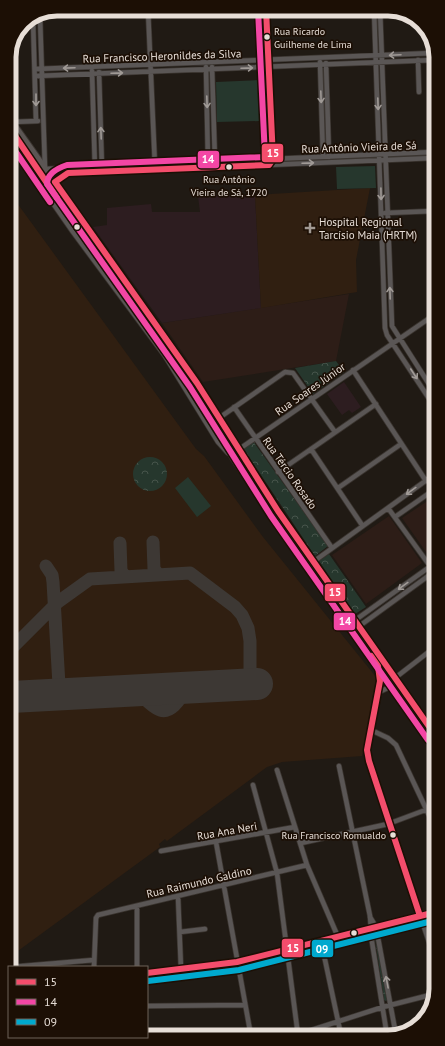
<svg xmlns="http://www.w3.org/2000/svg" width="445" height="1046" font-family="'PT Sans',sans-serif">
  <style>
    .commercial { fill: #2d1d17 }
    .education { fill: #2d1d20 }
    .built { fill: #301f11 }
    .grass { fill: #26372d }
    .park { fill: url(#park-crowns) }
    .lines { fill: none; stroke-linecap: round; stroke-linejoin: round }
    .taxiway { stroke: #3d3834; stroke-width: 13 }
    .runway { stroke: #3d3834; stroke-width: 32 }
    .minor-casing { stroke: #3b3530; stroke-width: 6 }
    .major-casing { stroke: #3b3530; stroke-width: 8 }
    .minor { stroke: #5a5655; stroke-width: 4.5 }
    .major { stroke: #5c5654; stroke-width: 6 }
    .bus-1-casing { stroke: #1c0f05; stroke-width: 9 }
    .bus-2-casing { stroke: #1c0f05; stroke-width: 9 }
    .bus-3-casing { stroke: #1c0f05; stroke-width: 9 }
    .bus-1 { stroke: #f44d6c; stroke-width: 6 }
    .bus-2 { stroke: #f346a5; stroke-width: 6 }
    .bus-3 { stroke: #00a9ce; stroke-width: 6 }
    .oneway { stroke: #a09a96 }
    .bus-dot { fill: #e7ded7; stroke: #1c0f05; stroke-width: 1.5 }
    .poi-dot { fill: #a19993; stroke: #1c0f05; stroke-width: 1.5 }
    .labels { text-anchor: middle; stroke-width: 3.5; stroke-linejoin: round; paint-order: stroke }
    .bus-label { font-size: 10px; fill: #e7ded7; stroke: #1c0f05; text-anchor: start }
    .street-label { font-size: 11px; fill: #e7ded7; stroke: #1c0f05 }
    .poi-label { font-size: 11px; fill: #e7ded7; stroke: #1c0f05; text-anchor: start }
    .rim { fill: none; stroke: #e7ded7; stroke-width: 5 }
    .line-badge { stroke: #1c0f05; stroke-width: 1.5 }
    .badge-label { font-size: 11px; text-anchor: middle; font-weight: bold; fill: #fff }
  </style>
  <defs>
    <pattern id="park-crowns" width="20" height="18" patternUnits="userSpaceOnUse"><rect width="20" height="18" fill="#26372d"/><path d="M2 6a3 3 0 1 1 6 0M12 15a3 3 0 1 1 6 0" fill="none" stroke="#46544b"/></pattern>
  </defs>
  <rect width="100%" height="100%" fill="#201a14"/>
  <path class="commercial" d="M349 294 336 361 203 382 162 323Z
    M432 498 435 502V556L431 559 402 518Z
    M389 516 422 563 366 604 332 555Z"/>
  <path class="education" d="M255 195 261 308 162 323 93 227 107 225V208L151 204 152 212H200L198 196Z
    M344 382 361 407 352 413 349 410 342 415 327 394Z"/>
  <path class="built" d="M370 188 356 260 357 292 261 308 255 195Z
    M9 192 196 449 204 456 263 537 376 677V690L362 756 282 762 267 767 167 841 165 839 159 844 160 847 11 956Z"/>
  <path class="grass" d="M259 80 260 121 217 122 216 82Z
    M375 166 376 188 337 189 336 167Z
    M188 477 211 506 197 517 175 488Z"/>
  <path class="park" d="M336 361 344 372 313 394 295 368Z
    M253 441 328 546 315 556 243 448Z
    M133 474a17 17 0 1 1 34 0a17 17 0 1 1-34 0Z
    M329 554 366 607 355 614 319 561Z
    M375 938H376L388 999 386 1001 384 1000Z"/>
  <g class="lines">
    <path class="taxiway" d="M153 542 154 569 158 574
      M120 543 121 571 125 576
      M46 566 52 575 53 582 59 685 54 693 49 695
      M11 649 58 602 90 579 190 573 235 607 242 615 248 628 250 641V684
      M59 685 68 694
      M122 691C129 693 137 694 143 698 148 701 151 705 156 708 170 717 181 699 185 688"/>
    <path class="runway" d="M11 697 257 684"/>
    <g class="minor-casing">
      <path id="minor" d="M148 9 155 167
        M260 9 267 161
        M266 9 273 159 271 162
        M374 9 385 328 387 335 434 406
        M380 9 392 326 434 392
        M40 16 45 169 434 152
        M41 16 194 9
        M33 19 36 121
        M431 59 434 151
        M418 60 419 92
        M320 62 323 157
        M326 63 329 157
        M206 67 208 162
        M212 67 215 162
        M36 69 434 53
        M92 71 95 170
        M99 72 102 170
        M36 76 434 60
        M12 122 38 121
        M9 140 73 232 165 356 218 442 228 453
        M55 182 63 175 68 173 434 158
        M385 213 434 211
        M353 370 426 481
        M234 407 332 548
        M219 418 285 372 293 373 335 432
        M311 449 362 525
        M238 450 434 315
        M278 472 376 404
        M338 488 401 444
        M388 508 435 573
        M395 517 435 489
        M313 562 435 474
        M354 621 435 563
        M358 627 435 571
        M379 668C385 699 363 730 369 761L436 963
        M395 678 435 647
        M379 692 392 686
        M371 730 388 738 396 745 436 830
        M339 766 370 916 372 942 387 1035
        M277 770 307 865 338 937
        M253 785 277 873 298 1035
        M216 842 251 1036
        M301 843 388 824 436 806
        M161 851 295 827
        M178 896 181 969
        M370 917 376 927 396 1035
        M180 932 205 929
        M321 941 341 1035
        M11 967 94 960
        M94 967 96 918 98 915 307 865
        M137 967V906
        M147 973 237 962 436 912
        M147 1006 244 1005
        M296 1035 383 1007 434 994"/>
    </g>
    <g class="major-casing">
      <path id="major" d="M9 118 197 383 278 511 435 735
        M9 127 52 192 66 208 191 386 234 459 435 748"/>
    </g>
    <use href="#minor" class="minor"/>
    <use href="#major" class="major"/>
    <g class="bus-1-casing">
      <path id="bus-1" d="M266 9 273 159 269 165 68 173 55 182 197 383 278 511 435 735
        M9 127 57 198
        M371 656 378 666 380 681 367 750 369 761 420 916
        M147 973 237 962 436 912"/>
    </g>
    <g class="bus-2-casing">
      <path id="bus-2" d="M258 9 265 157 67 165C58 168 47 174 47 184L190 387 271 516 428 740
        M9 142 50 202"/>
    </g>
    <g class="bus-3-casing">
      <path id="bus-3" d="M148 981 239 970 436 920"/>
    </g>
    <use href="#bus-1" class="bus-1"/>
    <use href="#bus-2" class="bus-2"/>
    <use href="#bus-3" class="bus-3"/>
  </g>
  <defs><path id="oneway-shaft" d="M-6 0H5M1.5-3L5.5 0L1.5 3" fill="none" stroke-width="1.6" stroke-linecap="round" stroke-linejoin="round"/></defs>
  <g class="oneway">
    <use href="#oneway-shaft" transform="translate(395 55) rotate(177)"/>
    <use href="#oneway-shaft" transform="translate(69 68) rotate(178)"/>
    <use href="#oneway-shaft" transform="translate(247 68) rotate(-2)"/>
    <use href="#oneway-shaft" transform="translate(117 73) rotate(-2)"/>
    <use href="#oneway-shaft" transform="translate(321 97) rotate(88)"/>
    <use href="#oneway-shaft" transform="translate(36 100) rotate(90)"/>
    <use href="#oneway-shaft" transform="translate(207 102) rotate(88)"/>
    <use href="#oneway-shaft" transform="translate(378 104) rotate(88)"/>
    <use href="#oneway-shaft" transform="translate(101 133) rotate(-92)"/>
    <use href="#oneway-shaft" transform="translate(308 163) rotate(-2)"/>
    <use href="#oneway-shaft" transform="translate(381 194) rotate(89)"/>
    <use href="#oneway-shaft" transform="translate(390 293) rotate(-92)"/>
    <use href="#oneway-shaft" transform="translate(414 374) rotate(57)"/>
    <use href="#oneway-shaft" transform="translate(411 491) rotate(144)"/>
    <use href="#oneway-shaft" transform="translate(403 586) rotate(144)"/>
    <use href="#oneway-shaft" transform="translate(387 982) rotate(-101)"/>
  </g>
  <g class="bus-dot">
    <circle cx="267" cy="37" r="3.5"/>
    <circle cx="229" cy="167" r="3.5"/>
    <circle cx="77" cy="227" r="3.5"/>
    <circle cx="393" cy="835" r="3.5"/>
    <circle cx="354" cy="933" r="3.5"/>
  </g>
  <path class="poi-dot" d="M308 222h4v4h4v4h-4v4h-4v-4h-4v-4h4z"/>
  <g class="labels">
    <g class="bus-label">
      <text x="274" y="35">Rua Ricardo<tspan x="274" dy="13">Guilheme de Lima</tspan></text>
      <text x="229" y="183" text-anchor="middle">Rua Antônio<tspan x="229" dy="13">Vieira de Sá, 1720</tspan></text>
      <text x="386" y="839" text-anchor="end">Rua Francisco Romualdo</text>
    </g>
    <g class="street-label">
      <text transform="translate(162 56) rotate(-2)" y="4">Rua Francisco Heronildes da Silva</text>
      <text transform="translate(359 147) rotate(-2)" y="4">Rua Antônio Vieira de Sá</text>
      <text transform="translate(310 389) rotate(-35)" y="4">Rua Soares Júnior</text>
      <text transform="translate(290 473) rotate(55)" y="4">Rua Tércio Rosado</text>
      <text transform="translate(227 831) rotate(-10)" y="4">Rua Ana Neri</text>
      <text transform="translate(199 882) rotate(-13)" y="4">Rua Raimundo Galdino</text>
    </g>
    <g class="poi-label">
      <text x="319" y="226">Hospital Regional<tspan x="319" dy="13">Tarcísio Maia (HRTM)</tspan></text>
    </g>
  </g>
  <path d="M0 0H445V1046H0ZM57 16H388A41 41 0 0 1 429 57V989A41 41 0 0 1 388 1030H57A41 41 0 0 1 16 989V57A41 41 0 0 1 57 16Z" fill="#1c0f05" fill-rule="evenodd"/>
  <path class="rim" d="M57 16H388A41 41 0 0 1 429 57V989A41 41 0 0 1 388 1030H57A41 41 0 0 1 16 989V57A41 41 0 0 1 57 16Z"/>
  <g class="line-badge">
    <rect x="261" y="143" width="23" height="20" rx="4" fill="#f44d6c"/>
    <rect x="197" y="150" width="23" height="19" rx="4" fill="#f346a5"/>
    <rect x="324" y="583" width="22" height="19" rx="4" fill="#f44d6c"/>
    <rect x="333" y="612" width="23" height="19" rx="4" fill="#f346a5"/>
    <rect x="281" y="938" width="23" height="20" rx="4" fill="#f44d6c"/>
    <rect x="311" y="939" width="23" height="19" rx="4" fill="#00a9ce"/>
  </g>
  <g class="badge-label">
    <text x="273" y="157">15</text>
    <text x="208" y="163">14</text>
    <text x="335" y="596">15</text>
    <text x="345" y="625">14</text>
    <text x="293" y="952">15</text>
    <text x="322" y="953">09</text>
  </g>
  <rect x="8" y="966" width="140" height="72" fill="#1c0f05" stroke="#6d6259"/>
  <rect x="16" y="979" width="20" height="6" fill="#f44d6c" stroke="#6d6259"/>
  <text x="44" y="986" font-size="12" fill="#e7ded7">15</text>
  <rect x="16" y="999" width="20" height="6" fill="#f346a5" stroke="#6d6259"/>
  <text x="44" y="1006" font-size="12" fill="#e7ded7">14</text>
  <rect x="16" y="1019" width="20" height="6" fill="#00a9ce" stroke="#6d6259"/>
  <text x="44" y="1026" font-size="12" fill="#e7ded7">09</text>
</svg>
